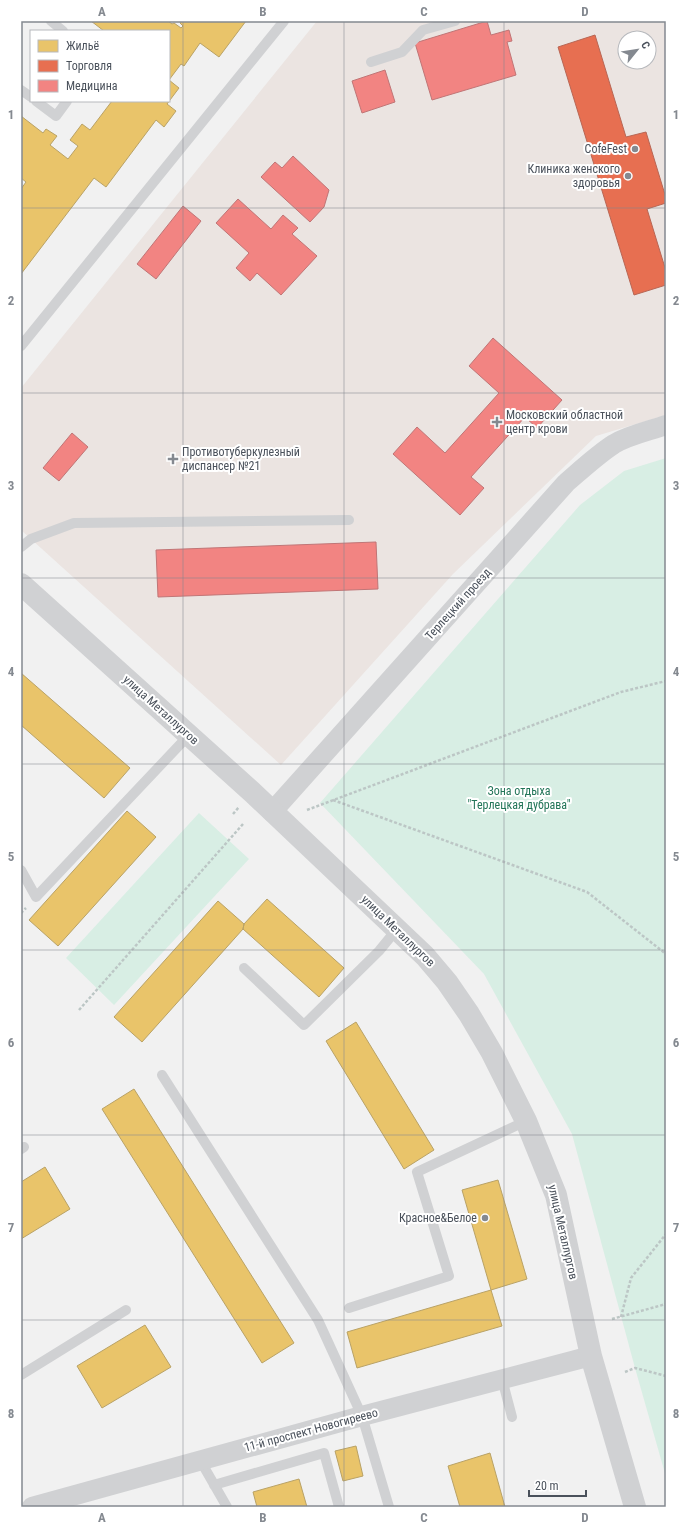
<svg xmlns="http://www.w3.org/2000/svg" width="687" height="1528" font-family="'Roboto Condensed',sans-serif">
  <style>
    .medical { fill: #ebe4e1; fill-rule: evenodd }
    .green { fill: #d8eee4 }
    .homes { fill: #e9c46a; stroke: #b9a266 }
    .shops { fill: #e76f51; stroke: #b86654 }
    .health { fill: #f28482; stroke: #c07576 }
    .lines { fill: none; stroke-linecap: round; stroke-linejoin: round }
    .path { stroke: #bcc6c5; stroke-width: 2.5; stroke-dasharray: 3 2; stroke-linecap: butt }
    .service { stroke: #d0d1d3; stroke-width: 10 }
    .minor { stroke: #d0d1d3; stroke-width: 20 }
    .tertiary { stroke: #d0d1d3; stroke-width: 22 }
    .grid { fill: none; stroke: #848990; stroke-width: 1; stroke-opacity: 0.55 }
    .poi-dot { fill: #848990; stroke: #fff; stroke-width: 1.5 }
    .labels { text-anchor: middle; stroke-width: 4; stroke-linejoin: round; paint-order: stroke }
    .poi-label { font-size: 12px; fill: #4a515b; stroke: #fff; text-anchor: end }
    .street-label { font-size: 12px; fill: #4a515b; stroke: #fff }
    .park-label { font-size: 12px; fill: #227558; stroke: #fff }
    .neatline { fill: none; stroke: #848990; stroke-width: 1.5 }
    .grid-label { font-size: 13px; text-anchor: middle; font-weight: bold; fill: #848990 }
  </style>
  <rect width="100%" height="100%" fill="#f1f1f1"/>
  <path class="medical" d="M317 21H666V415L596 436 453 574 281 765 21 530V388ZM625 38H649V62H625Z"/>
  <path class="green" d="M666 458V1477L635 1368 572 1134 484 974 320 803 580 505 624 471Z
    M199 813 249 859 114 1005 66 958Z"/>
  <path class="homes" d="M91 21H168L172 24 174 23 181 28 183 26 180 23 181 21H246L219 57 200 43 184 66 181 64 169 80V31H104Z
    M169 80 179 88 167 104 176 111 164 127 156 120 106 187 94 178 21 274V189L26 182 21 178V116L43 133 46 129 57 136 50 145 68 159 78 146 70 140 82 124 90 130 112 101H169Z
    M21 673 130 768 104 798 21 725Z
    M127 811 156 837 58 946 29 920Z
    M267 899 344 968 319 997 243 929 244 924Z
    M218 901 244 924 243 929 142 1042 114 1017Z
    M356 1022 434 1150 404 1169 326 1041Z
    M134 1089 294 1343 262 1363 102 1109Z
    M45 1167 70 1209 21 1239V1182Z
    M498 1180 527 1279 491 1290 462 1190Z
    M491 1290 502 1326 357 1368 347 1332Z
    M145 1325 171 1367 102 1408 77 1366Z
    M356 1446 363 1476 343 1481 335 1451Z
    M490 1453 505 1507H460L448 1466Z
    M299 1479 307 1507H257L253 1492Z"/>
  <path class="shops" d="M595 35 626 137 646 132 666 198V203L647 209 666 271V285L634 295 558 47Z"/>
  <path class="health" d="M487 21 491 35 509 30 512 41 507 42 516 75 432 100 415 43Z
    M385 70 395 102 362 113 352 81Z
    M293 156 329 190 324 207 310 222 261 177 275 162 282 168Z
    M238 199 271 229 283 215 298 228 292 234 317 256 281 295 257 273 250 281 236 268 249 253 216 223Z
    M183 206 201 221 156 279 137 264Z
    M493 338 562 400 537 428 525 417 471 477 484 488 460 515 393 454 417 427 445 453 499 393 469 366Z
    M72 433 88 447 59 481 43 468Z
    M376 542 378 589 158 597 156 550Z"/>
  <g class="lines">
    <path class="path" d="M333 800 587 892 666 954
      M307 810 621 692 666 681
      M233 814 239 807
      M21 913 26 908
      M79 1010 243 824
      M621 1317 631 1278 666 1234
      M612 1319 666 1304
      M625 1372 635 1368 666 1376"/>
    <path class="service" d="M51 21 63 31
      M371 62 402 52 423 30 455 21
      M21 90 31 97
      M36 101 56 116 67 101
      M21 346 284 21
      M21 547 31 539 74 523 349 520
      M21 870 36 897 189 735
      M244 968 304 1025 379 951 397 929
      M162 1075 318 1320 362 1416 389 1507
      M21 1149 24 1147
      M349 1308 449 1276 417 1172 526 1121
      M21 1375 126 1310
      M502 1379 512 1417
      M200 1460 227 1507
      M214 1485 324 1453 339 1507"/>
    <path class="minor" d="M272 812 566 483C581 470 597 455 614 444 629 435 649 431 666 425
      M32 1507 362 1416 591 1356"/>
    <path class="tertiary" d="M21 584 252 792 425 956 447 982 469 1014 492 1053 526 1121 556 1195 591 1356 635 1507"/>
  </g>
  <path class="grid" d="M183 21V1507M344 21V1507M504 21V1507M21 208H666M21 393H666M21 578H666M21 764H666M21 950H666M21 1135H666M21 1320H666"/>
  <g class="poi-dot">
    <circle cx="635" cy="149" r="4"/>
    <circle cx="628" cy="176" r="4"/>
    <path d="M495 416h4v4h4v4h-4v4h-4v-4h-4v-4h4z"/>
    <path d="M171 453h4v4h4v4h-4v4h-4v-4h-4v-4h4z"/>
    <circle cx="485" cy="1218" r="4"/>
  </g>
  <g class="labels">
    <g class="poi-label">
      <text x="627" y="153">CofeFest</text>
      <text x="620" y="173">Клиника женского<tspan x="620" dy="14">здоровья</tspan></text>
      <text x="506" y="419" text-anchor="start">Московский областной<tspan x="506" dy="14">центр крови</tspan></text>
      <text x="182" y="456" text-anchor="start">Противотуберкулезный<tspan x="182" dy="14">диспансер №21</tspan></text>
      <text x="477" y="1222">Красное&amp;Белое</text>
    </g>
    <g class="street-label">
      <text transform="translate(458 604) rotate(-48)" y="4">Терлецкий проезд</text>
      <text transform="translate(161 710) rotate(42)" y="4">улица Металлургов</text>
      <text transform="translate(398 931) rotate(44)" y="4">улица Металлургов</text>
      <text transform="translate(563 1232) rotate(77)" y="4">улица Металлургов</text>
      <text transform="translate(311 1430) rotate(-15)" y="4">11-й проспект Новогиреево</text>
    </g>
    <g class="park-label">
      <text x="519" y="795">Зона отдыха<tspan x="519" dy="14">"Терлецкая дубрава"</tspan></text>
    </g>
  </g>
  <rect width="687" height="1528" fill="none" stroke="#ffffff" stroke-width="44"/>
  <rect x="30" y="30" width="140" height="72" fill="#ffffff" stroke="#b7b9bd"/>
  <rect x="38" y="40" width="20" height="12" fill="#e9c46a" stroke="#b7b9bd"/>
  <text x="66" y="50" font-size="12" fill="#4a515b">Жильё</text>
  <rect x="38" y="60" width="20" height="12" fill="#e76f51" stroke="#b7b9bd"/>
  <text x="66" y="70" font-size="12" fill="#4a515b">Торговля</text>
  <rect x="38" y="80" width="20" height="12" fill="#f28482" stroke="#b7b9bd"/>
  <text x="66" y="90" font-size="12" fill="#4a515b">Медицина</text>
  <g transform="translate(637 50) rotate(60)"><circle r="19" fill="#ffffff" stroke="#b7b9bd"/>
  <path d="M0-3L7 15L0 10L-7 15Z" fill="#848990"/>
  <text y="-6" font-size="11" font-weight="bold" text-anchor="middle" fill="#4a515b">С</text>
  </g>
  <path d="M529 1490v6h57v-6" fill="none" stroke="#4a515b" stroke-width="2"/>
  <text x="535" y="1490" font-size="12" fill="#4a515b" stroke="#ffffff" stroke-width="3" paint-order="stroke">20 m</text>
  <rect x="22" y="22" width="643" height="1484" class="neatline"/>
  <g class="grid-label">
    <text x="102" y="16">A</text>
    <text x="263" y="16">B</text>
    <text x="424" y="16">C</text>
    <text x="585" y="16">D</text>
    <text x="11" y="119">1</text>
    <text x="676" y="119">1</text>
    <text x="11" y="305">2</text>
    <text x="676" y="305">2</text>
    <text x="11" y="490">3</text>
    <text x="676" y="490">3</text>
    <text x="11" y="676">4</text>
    <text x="676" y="676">4</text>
    <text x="11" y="861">5</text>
    <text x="676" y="861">5</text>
    <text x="11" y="1047">6</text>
    <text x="676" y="1047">6</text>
    <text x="11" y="1232">7</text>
    <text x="676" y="1232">7</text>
    <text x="11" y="1418">8</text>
    <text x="676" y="1418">8</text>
    <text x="102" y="1522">A</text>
    <text x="263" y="1522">B</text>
    <text x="424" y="1522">C</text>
    <text x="585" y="1522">D</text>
  </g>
</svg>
